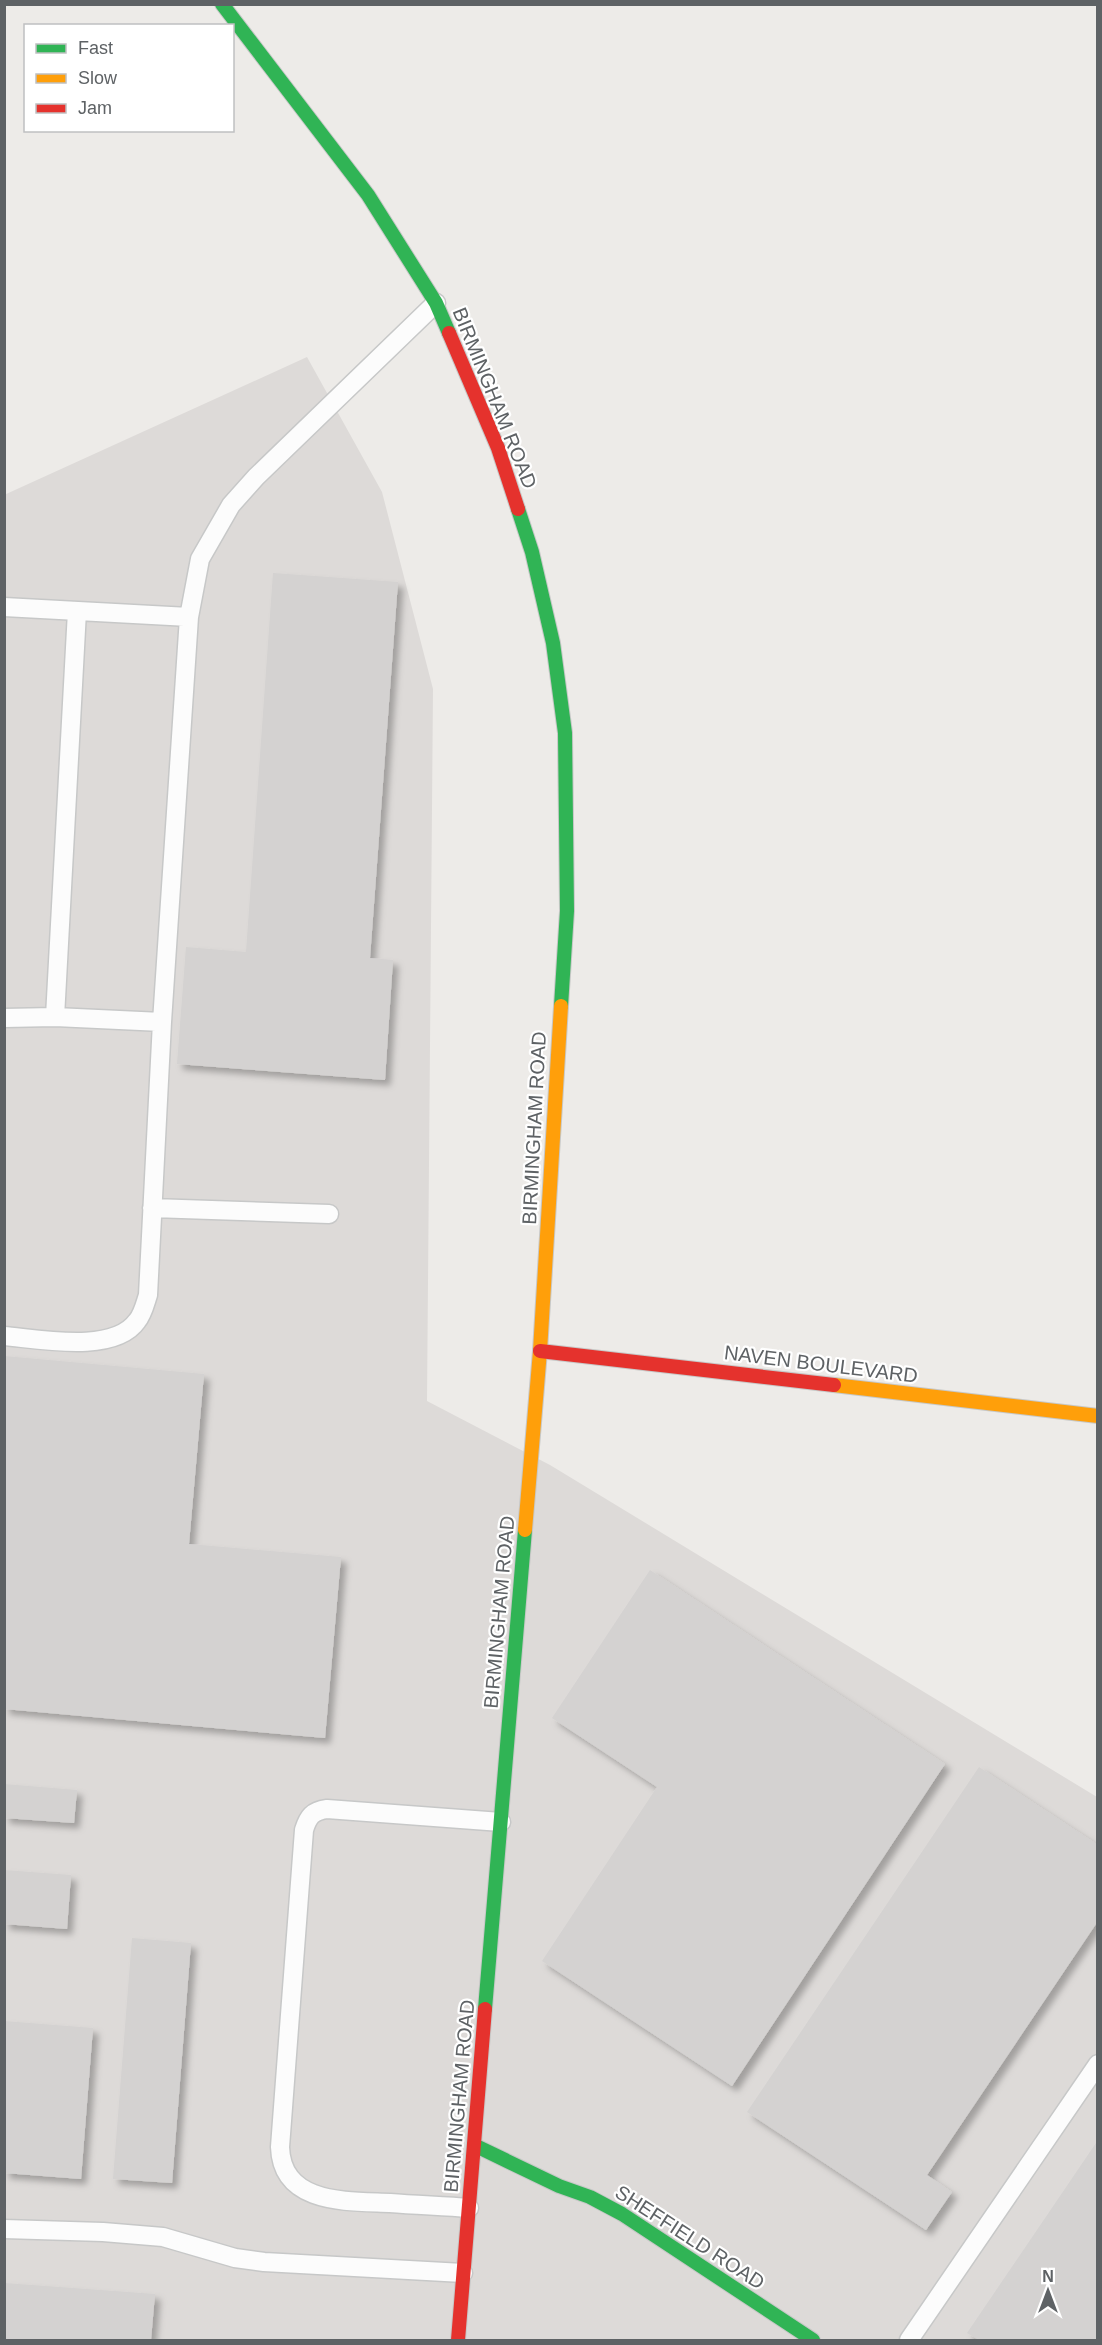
<svg xmlns="http://www.w3.org/2000/svg" width="1102" height="2345" font-family="Helvetica,sans-serif">
  <style>
    .industrial { fill: #dddad8 }
    .building { fill: #d4d2d1; filter: url(#shadow) }
    .lines { fill: none; stroke-linecap: round; stroke-linejoin: round }
    .lane-casing { stroke: #c7c8c8; stroke-width: 21 }
    .fast-casing { stroke: #c7c8c7; stroke-width: 16 }
    .slow-casing { stroke: #c7c8c7; stroke-width: 16 }
    .jam-casing { stroke: #c7c8c7; stroke-width: 16 }
    .lane { stroke: #fcfcfc; stroke-width: 18 }
    .fast { stroke: #30b455; stroke-width: 14 }
    .slow { stroke: #ff9f0a; stroke-width: 14 }
    .jam { stroke: #e5322d; stroke-width: 14 }
    .labels { text-anchor: middle; stroke-width: 4.5; stroke-linejoin: round; paint-order: stroke }
    .street-label { font-size: 20px; fill: #5e6265; stroke: #fff }
  </style>
  <defs>
    <filter id="shadow"><feDropShadow dx="5.5" dy="5.5" stdDeviation="3" flood-color="#0004"/></filter>
  </defs>
  <rect width="100%" height="100%" fill="#edebe8"/>
  <path class="industrial" d="M307 357 382 492 433 689 427 1401 550 1465 1097 1797V2340H5L4 495Z"/>
  <path class="building" d="M273 573 398 582 370 958 393 960 385 1080 177 1064 186 947 246 952Z
    M4 1356 204 1374 189 1544 341 1557 325 1738 4 1709Z
    M650 1570 945 1764 732 2086 542 1961 657 1787 552 1718Z
    M979 1767 1098 1845V1921L927 2175 952 2192 926 2230 747 2112Z
    M4 1784 77 1790 74 1823 4 1818Z
    M4 1870 71 1875 67 1929 4 1924Z
    M132 1938 191 1943 172 2183 113 2179Z
    M4 2021 93 2028 81 2179 4 2173Z
    M1098 2140V2340H979L967 2333Z
    M4 2283 155 2294 151 2340H4Z"/>
  <g class="lines">
    <g class="lane-casing">
      <path id="lane" d="M4 607 189 617
        M55 1017 77 611
        M4 1018 55 1017 162 1022
        M152 1208 329 1214
        M4 1336C39 1339 114 1354 137 1321 143 1314 145 1304 148 1295L162 1022 189 617 200 559 231 505 256 477 436 303
        M469 2208C442 2206 416 2205 390 2203 347 2201 282 2205 280 2147L304 1830C308 1817 312 1811 327 1809L501 1822
        M4 2229 103 2232 163 2237 235 2258 264 2262 463 2273
        M909 2340 1098 2064"/>
    </g>
    <g class="fast-casing">
      <path id="fast" d="M222 4 368 195 436 303 449 333
        M518 509 532 552 553 643 565 733 567 911 561 1006
        M485 2009 525 1530
        M474 2145 559 2186 590 2197 622 2214 813 2340"/>
    </g>
    <g class="slow-casing">
      <path id="slow" d="M834 1385 1098 1416
        M525 1530 540 1351 561 1006"/>
    </g>
    <g class="jam-casing">
      <path id="jam" d="M449 333 498 448 518 509
        M540 1351 834 1385
        M458 2340 485 2009"/>
    </g>
    <use href="#lane" class="lane"/>
    <use href="#fast" class="fast"/>
    <use href="#slow" class="slow"/>
    <use href="#jam" class="jam"/>
  </g>
  <g class="labels">
    <g class="street-label">
      <text transform="translate(495 398) rotate(68)" y="7">BIRMINGHAM ROAD</text>
      <text transform="translate(534 1128) rotate(-87)" y="7">BIRMINGHAM ROAD</text>
      <text transform="translate(821 1364) rotate(7)" y="7">NAVEN BOULEVARD</text>
      <text transform="translate(499 1612) rotate(-85)" y="7">BIRMINGHAM ROAD</text>
      <text transform="translate(459 2096) rotate(-85)" y="7">BIRMINGHAM ROAD</text>
      <text transform="translate(690 2237) rotate(33)" y="7">SHEFFIELD ROAD</text>
    </g>
  </g>
  <rect width="1102" height="2345" fill="none" stroke="#5e6265" stroke-width="12"/>
  <rect x="24" y="24" width="210" height="108" fill="#ffffff" stroke="#bfc0c1" stroke-width="1.5"/>
  <rect x="36" y="44" width="30" height="9" fill="#30b455" stroke="#bfc0c1" stroke-width="1.5"/>
  <text x="78" y="54" font-size="18" fill="#5e6265">Fast</text>
  <rect x="36" y="74" width="30" height="9" fill="#ff9f0a" stroke="#bfc0c1" stroke-width="1.5"/>
  <text x="78" y="84" font-size="18" fill="#5e6265">Slow</text>
  <rect x="36" y="104" width="30" height="9" fill="#e5322d" stroke="#bfc0c1" stroke-width="1.5"/>
  <text x="78" y="114" font-size="18" fill="#5e6265">Jam</text>
  <g transform="translate(1048 2291)" stroke="#ffffff" stroke-width="4.5" paint-order="stroke">
  <path d="M0-4.5L10 22L0 15L-10 22Z" fill="#5e6265"/>
  <text y="-9" font-size="16" font-weight="bold" text-anchor="middle" fill="#5e6265">N</text>
  </g>
</svg>
